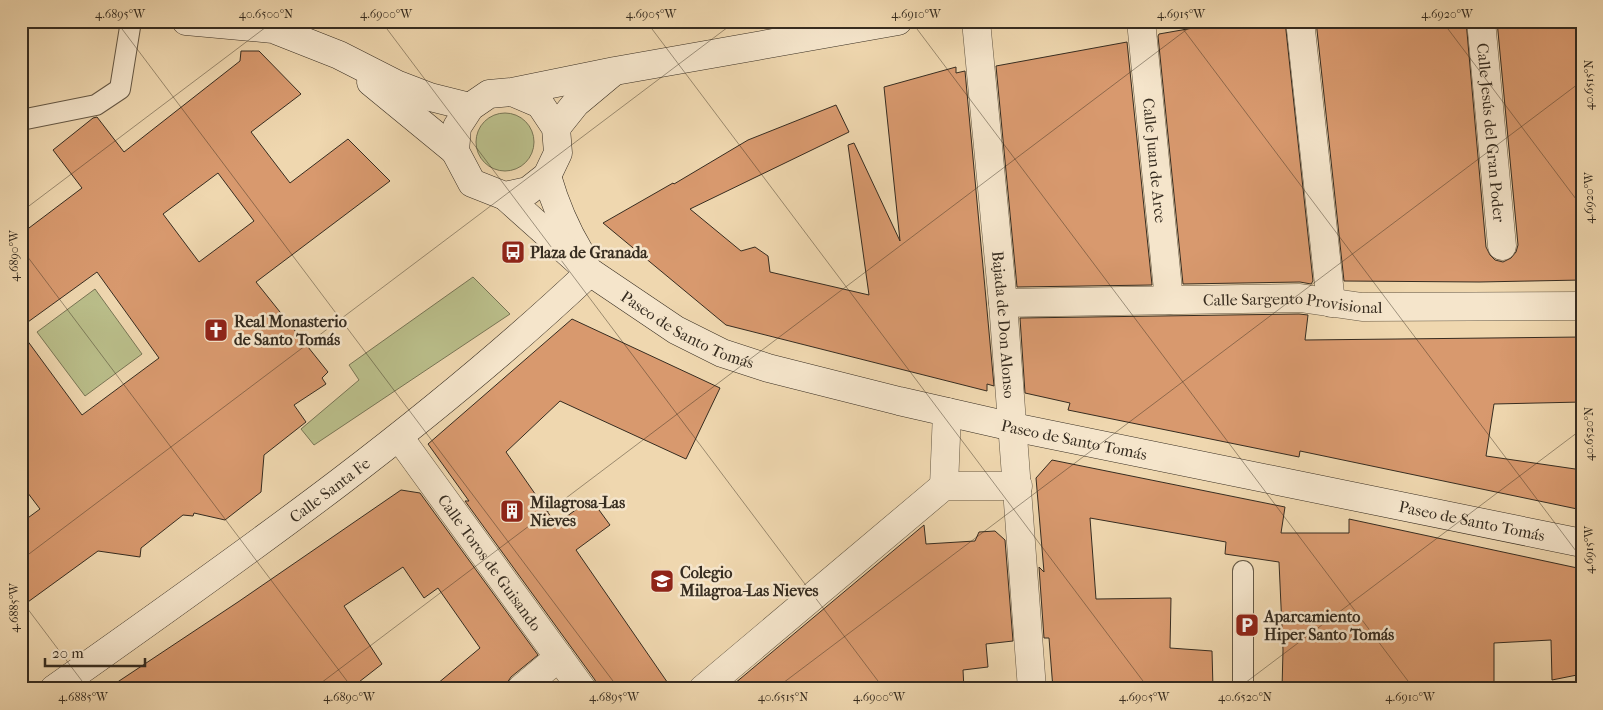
<svg xmlns="http://www.w3.org/2000/svg" width="1603" height="710" font-family="'IM FELL French Canon',serif">
  <style>
    .green { fill: #babe8a; stroke: #787555 }
    .building { fill: #d8996e; stroke: #362c20; fill-rule: evenodd }
    .lines { fill: none; stroke-linecap: round; stroke-linejoin: round }
    .lane-casing { stroke: #645744; stroke-width: 22 }
    .street-casing { stroke: #645744; stroke-width: 29 }
    .secondary-casing { stroke: #362c20; stroke-width: 29 }
    .lane { stroke: #f5e5cb; stroke-width: 20 }
    .street { stroke: #f5e5cb; stroke-width: 28 }
    .secondary { stroke: #f5e5cb; stroke-width: 28 }
    .ticks { fill: none; stroke: #362c20; stroke-width: 1; stroke-opacity: 0.45 }
    .labels { text-anchor: middle; stroke-width: 5; stroke-linejoin: round; paint-order: stroke }
    .street-label { font-size: 16px; fill: #362c20; stroke: #f5e5cb }
    .poi-label { font-size: 16px; font-weight: bold; fill: #362c20; stroke: #f5e5cb; text-anchor: start }
    .neatline { fill: none; stroke: #362c20; stroke-width: 2 }
    .ticks-label { font-size: 12px; text-anchor: middle; fill: #362c20 }
  </style>
  <rect width="100%" height="100%" fill="#efd7af"/>
  <filter id="stains"><feTurbulence type="fractalNoise" baseFrequency=".004" numOctaves="4"/><feColorMatrix values="0 0 0 0 .2 0 0 0 0 .09 0 0 0 0 .02 0 0 0 .5 -.17"/></filter>
  <radialGradient id="worn" r=".72"><stop offset=".6" stop-color="#630" stop-opacity="0"/><stop offset="1" stop-color="#630" stop-opacity=".3"/></radialGradient>
  <path class="green" d="M476 142a29 29 0 1 1 58 0a29 29 0 1 1-58 0Z
    M473 277 510 314 314 445 301 429 359 380 349 365Z
    M95 289 142 354 85 396 37 332Z"/>
  <path class="building" d="M1233 21H1285L1313 281 1311 284 1300 282 1183 284 1158 36 1159 34Z
    M1316 21H1466L1486 247 1490 255 1495 260 1503 262 1511 258 1516 252 1518 245 1497 21H1582V280L1479 282 1344 281Z
    M1127 42 1152 285 1017 287 996 66Z
    M241 51H259L301 94 251 132 290 183 348 139 390 181 256 282 328 372 322 378 326 384 294 405 306 422 264 455 261 492 225 520 194 513 193 516 183 515 141 548 140 557 98 551 21 607V523L40 509 21 484V332L82 415 159 358 97 272 21 327V234L82 188 53 150 93 118 97 117 124 152 240 61ZM218 173 254 221 199 262 163 214Z
    M956 67V73L965 71 994 386 987 384V391L726 325 603 223 673 183 674 184 748 140 836 105 849 132 690 209 741 251 755 247 768 256 770 272 869 295 848 145 854 143 900 241 884 87Z
    M1299 314 1308 315 1305 340 1582 337V402L1494 404 1486 456 1582 470V510L1300 451 1299 457 1068 410 1070 403 1025 393 1020 318Z
    M572 319 720 388 686 459 560 401 506 452 556 524 591 499 610 525 576 550 672 689H597L595 680 465 501H469L428 444Z
    M1052 460 1285 507 1281 533H1349V519L1582 569V674L1552 680 1551 640 1494 643V689H1282L1283 650 1279 562 1225 554 1226 542 1090 518 1096 599 1171 598 1170 648 1212 651 1213 689H1053L1049 638H1044L1039 567 1044 572 1036 478Z
    M401 490 420 493 538 655 511 677 507 683 506 689H431L480 648 438 588 424 598 403 567 344 606 382 664 350 689H107L238 602Z
    M924 525 926 544 975 541 979 532 995 531 1005 540 1013 641 986 644 988 667 963 670 964 689H728Z"/>
  <g class="lines">
    <g class="lane-casing">
      <path id="lane" d="M21 120 96 105 120 89 131 21
        M1243 689V571"/>
    </g>
    <g class="street-casing">
      <g id="street">
        <path id="s1" d="M976 21 1003 303 1032 689"/>
        <path id="s2" d="M1141 21 1169 300"/>
        <path d="M1300 21 1331 303"/>
        <path id="s3" d="M1481 21 1502 246"/>
        <path id="s4" d="M1003 303 1300 298 1362 307 1582 306"/>
        <path id="s5" d="M399 437 582 689"/>
        <path d="M944 486 947 412"/>
        <path d="M521 689 559 657"/>
        <path d="M703 689 944 486H1018"/>
      </g>
    </g>
    <g class="secondary-casing">
      <g id="secondary">
        <path d="M186 21 273 29 339 55 396 84 430 97 470 107"/>
        <path d="M371 82 455 151"/>
        <path d="M512 92 540 104 556 128 558 153 547 176 528 191 505 196 472 183 455 151 457 127 470 107 489 94 512 92 615 71 898 21"/>
        <path d="M556 128 576 103 612 73"/>
        <path d="M547 176C555 204 565 228 580 253"/>
        <path id="s6" d="M505 196 590 272 676 330 722 353 768 368 899 401 1013 427 1582 543"/>
        <path id="s7" d="M54 689C239 558 425 428 590 272"/>
      </g>
    </g>
    <use href="#lane" class="lane"/>
    <use href="#street" class="street"/>
    <use href="#secondary" class="secondary"/>
  </g>
  <path class="ticks" d="M116 21 619 689M381 21 884 689M646 21 1149 689M911 21 1414 689M1177 21 1582 559M1442 21 1582 207M21 212 274 21M21 248 353 689M21 560 736 21M21 600 88 689M313 689 1198 21M775 689 1582 81M1237 689 1582 429"/>
  <defs>
    <g id="bus-square" transform="scale(1.25)"><rect x="-9" y="-9" width="18" height="18" rx="4" fill="#8f2418" stroke="#f5e5cb"/><path d="M-5-6H5V4H4V6H2V4H-2V6H-4V4H-5ZM-3.5-4V0h7V-4ZM-3.5 1.2v1.5H-2V1.2ZM2 1.2v1.5H3.5V1.2Z" fill="#fff"/></g>
    <g id="church-square" transform="scale(1.25)"><rect x="-9" y="-9" width="18" height="18" rx="4" fill="#8f2418" stroke="#f5e5cb"/><path d="M-1.2-6h2.4v3.5h3.3v2.4h-3.3V6h-2.4V-.1h-3.3v-2.4h3.3Z" fill="#fff"/></g>
    <g id="building-square" transform="scale(1.25)"><rect x="-9" y="-9" width="18" height="18" rx="4" fill="#8f2418" stroke="#f5e5cb"/><path d="M-4-6H4V6H1V3H-1V6H-4ZM-2.5-4.3h1.7v1.8h-1.7ZM.8-4.3h1.7v1.8H.8ZM-2.5-1h1.7V.8h-1.7ZM.8-1h1.7V.8H.8Z" fill="#fff"/></g>
    <g id="school-square" transform="scale(1.25)"><rect x="-9" y="-9" width="18" height="18" rx="4" fill="#8f2418" stroke="#f5e5cb"/><path d="M0-5L7-2L0 1L-7-2ZM-4 1L0 2.5L4 1V4Q0 6-4 4Z" fill="#fff"/></g>
    <g id="parking-square" transform="scale(1.25)"><rect x="-9" y="-9" width="18" height="18" rx="4" fill="#8f2418" stroke="#f5e5cb"/><path d="M-3.5-5.5H1a3.5 3.5 0 0 1 0 7H-1V5.5H-3.5ZM-1-3.4V-.6H.8a1.4 1.4 0 0 0 0-2.8Z" fill="#fff"/></g>
  </defs>
  <g fill-rule="evenodd">
    <use href="#bus-square" x="513" y="252"/>
    <use href="#church-square" x="216" y="330"/>
    <use href="#building-square" x="512" y="511"/>
    <use href="#school-square" x="662" y="581"/>
    <use href="#parking-square" x="1247" y="625"/>
  </g>
  <g class="labels">
    <g class="street-label">
      <text dy="6" stroke="none"><textPath href="#s3" startOffset="112">Calle Jesús del Gran Poder</textPath></text>
      <text dy="6" stroke="none"><textPath href="#s2" startOffset="140">Calle Juan de Arce</textPath></text>
      <text dy="6" stroke="none"><textPath href="#s4" startOffset="290">Calle Sargento Provisional</textPath></text>
      <text dy="6" stroke="none"><textPath href="#s1" startOffset="305">Bajada de Don Alonso</textPath></text>
      <text dy="6" stroke="none"><textPath href="#s6" startOffset="228">Paseo de Santo Tomás</textPath></text>
      <text dy="6" stroke="none"><textPath href="#s6" startOffset="632">Paseo de Santo Tomás</textPath></text>
      <text dy="6" stroke="none"><textPath href="#s7" startOffset="340">Calle Santa Fe</textPath></text>
      <text dy="6" stroke="none"><textPath href="#s6" startOffset="1038">Paseo de Santo Tomás</textPath></text>
      <text dy="6" stroke="none"><textPath href="#s5" startOffset="155">Calle Toros de Guisando</textPath></text>
    </g>
    <g class="poi-label">
      <text x="530" y="258">Plaza de Granada</text>
      <text x="234" y="327">Real Monasterio<tspan x="234" dy="18">de Santo Tomás</tspan></text>
      <text x="530" y="508">Milagrosa-Las<tspan x="530" dy="18">Nieves</tspan></text>
      <text x="680" y="578">Colegio<tspan x="680" dy="18">Milagroa-Las Nieves</tspan></text>
      <text x="1264" y="622">Aparcamiento<tspan x="1264" dy="18">Hiper Santo Tomás</tspan></text>
    </g>
  </g>
  <rect width="1603" height="710" fill="none" stroke="#efd7af" stroke-width="55"/>
  <path d="M45 658v8h100v-8" fill="none" stroke="#362c20" stroke-width="2.5"/>
  <text x="52" y="658" font-size="15" fill="#362c20" stroke="#f5e5cb" stroke-width="4" paint-order="stroke">20 m</text>
  <rect x="28" y="28" width="1548" height="654" class="neatline"/>
  <g class="ticks-label">
    <text x="120" y="18">4.6895°W</text>
    <text x="266" y="18">40.6500°N</text>
    <text x="386" y="18">4.6900°W</text>
    <text x="651" y="18">4.6905°W</text>
    <text x="916" y="18">4.6910°W</text>
    <text x="1181" y="18">4.6915°W</text>
    <text x="1447" y="18">4.6920°W</text>
    <text transform="translate(1589 85) rotate(-90)" y="4">40.6515°N</text>
    <text transform="translate(1589 198) rotate(-90)" y="4">4.6920°W</text>
    <text transform="translate(14 256) rotate(-90)" y="4">4.6890°W</text>
    <text transform="translate(1589 434) rotate(-90)" y="4">40.6520°N</text>
    <text transform="translate(1589 550) rotate(-90)" y="4">4.6915°W</text>
    <text transform="translate(14 608) rotate(-90)" y="4">4.6885°W</text>
    <text x="83" y="701">4.6885°W</text>
    <text x="349" y="701">4.6890°W</text>
    <text x="614" y="701">4.6895°W</text>
    <text x="783" y="701">40.6515°N</text>
    <text x="879" y="701">4.6900°W</text>
    <text x="1144" y="701">4.6905°W</text>
    <text x="1245" y="701">40.6520°N</text>
    <text x="1410" y="701">4.6910°W</text>
  </g>
  <rect width="100%" height="100%" filter="url(#stains)"/>
  <rect width="100%" height="100%" fill="url(#worn)"/>
</svg>
